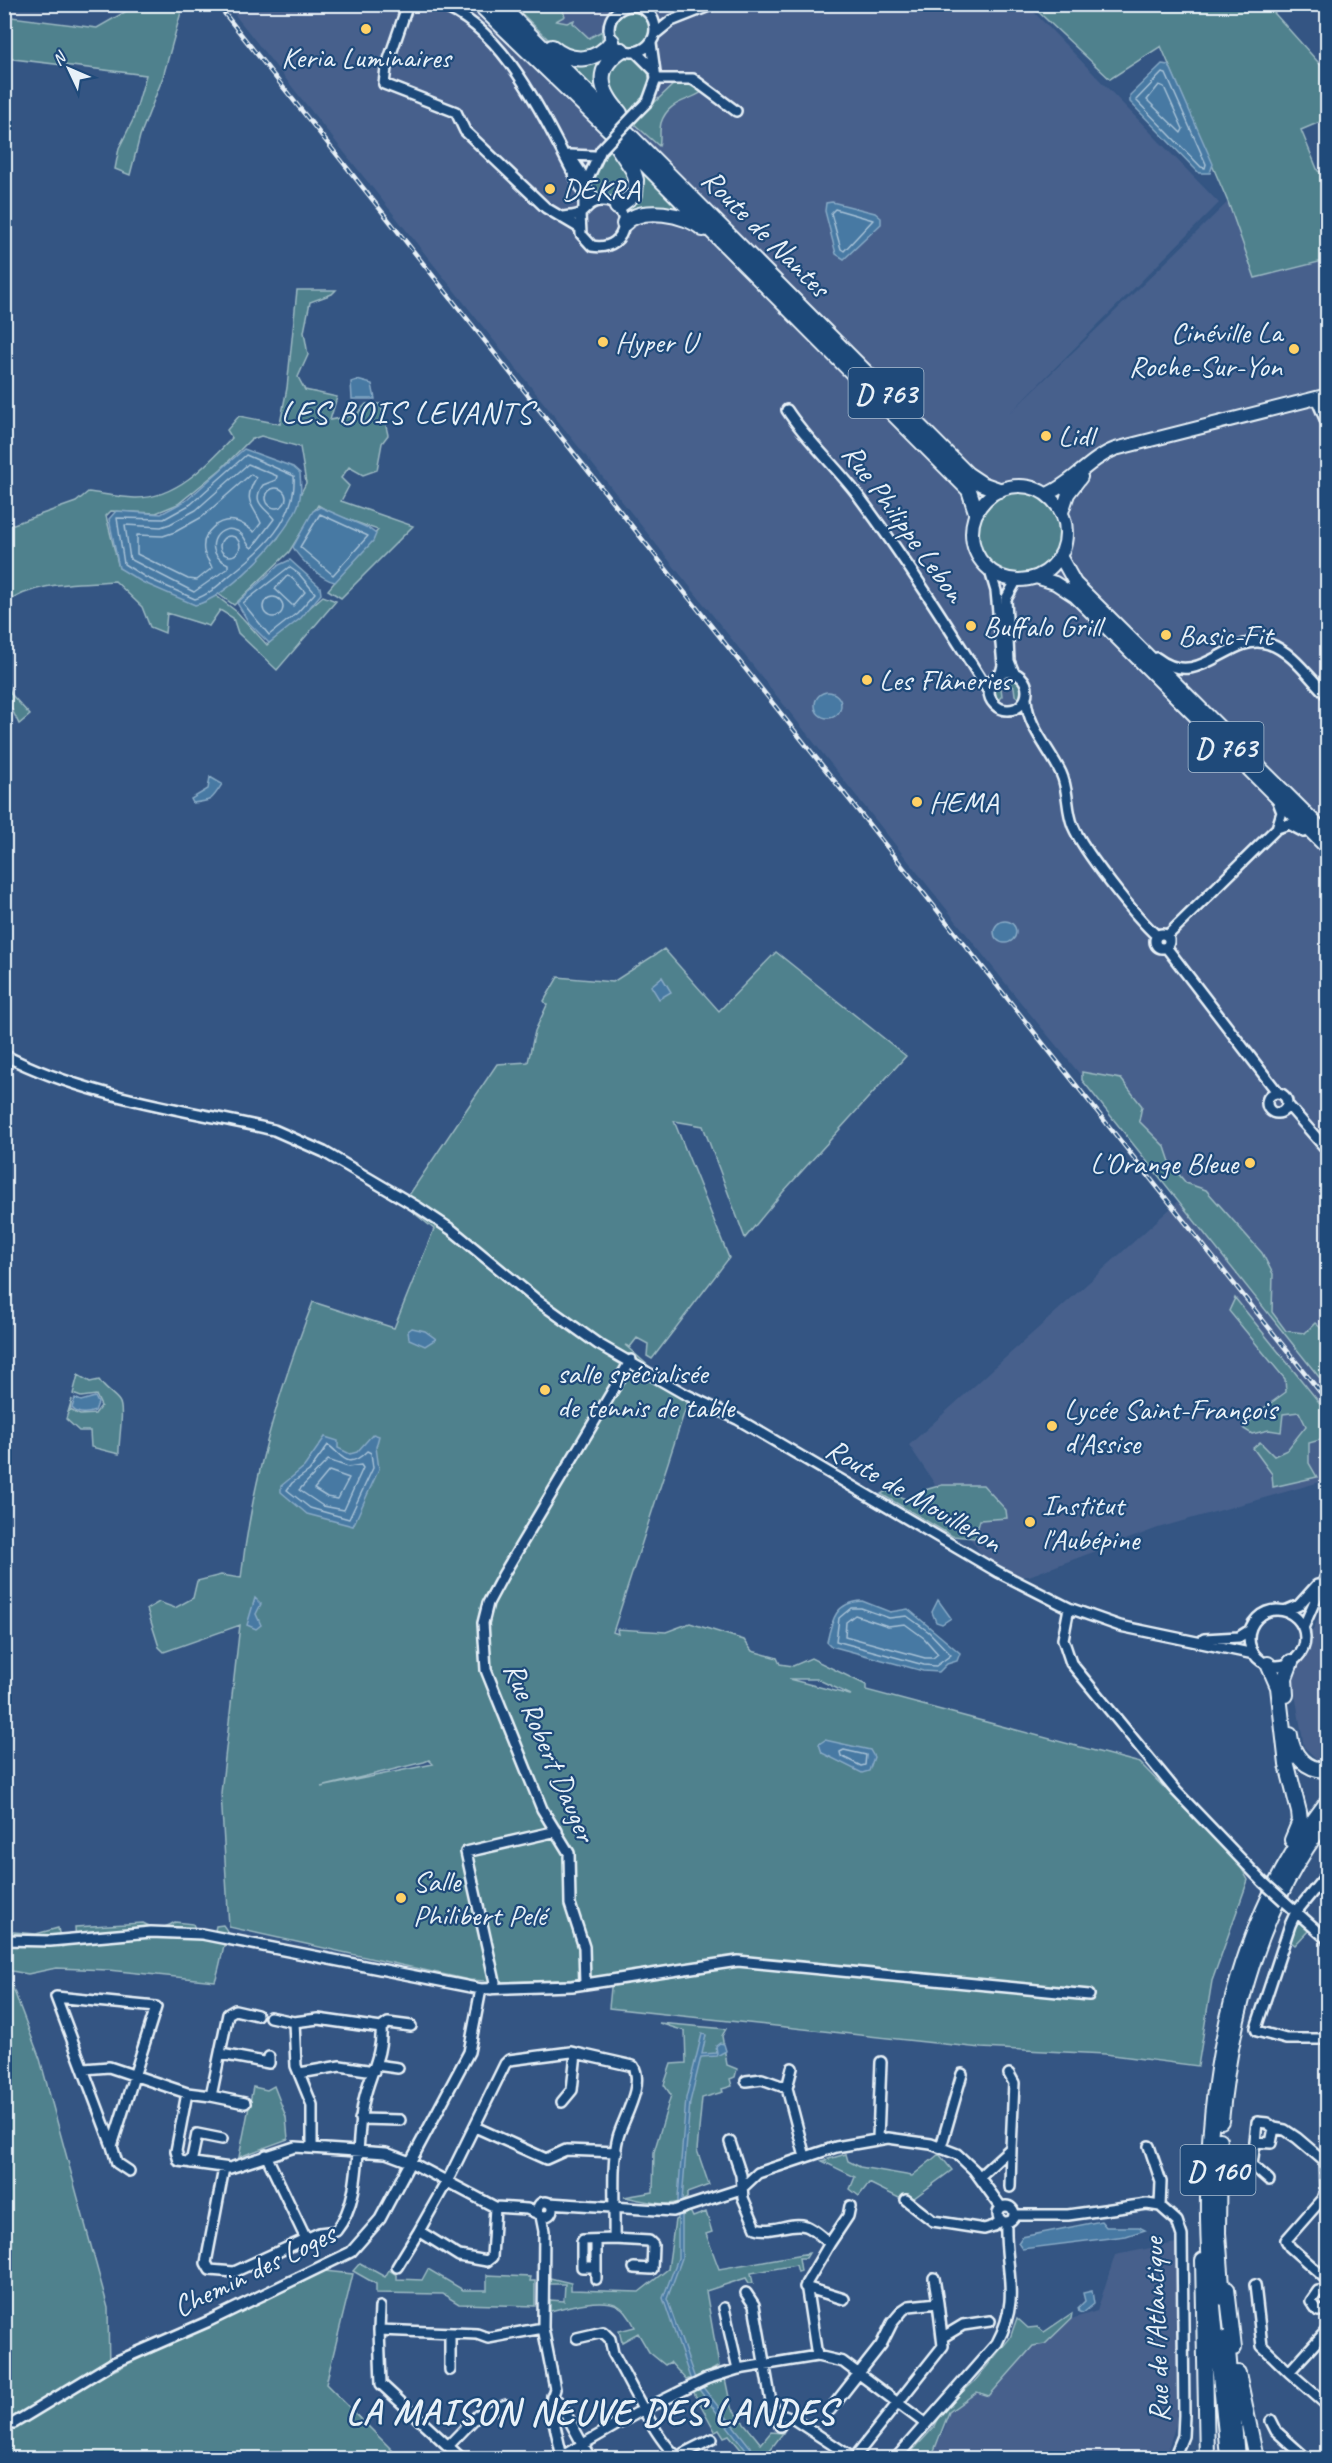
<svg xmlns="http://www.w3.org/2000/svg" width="1332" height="2463" font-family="Caveat,sans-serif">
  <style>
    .built { fill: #46608c }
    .green { fill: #4f818d; stroke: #9cb9c2; stroke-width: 1.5; fill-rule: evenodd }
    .water { fill: #4679a3; stroke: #87a9c5; stroke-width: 1.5 }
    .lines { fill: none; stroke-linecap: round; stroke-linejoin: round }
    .shore { stroke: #a7c1d6; stroke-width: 1.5 }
    .minor-casing { stroke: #e8f1f8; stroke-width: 14 }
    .major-casing { stroke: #e8f1f8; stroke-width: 16 }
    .highway-casing { stroke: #e8f1f8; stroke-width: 18 }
    .minor { stroke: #1f4a7a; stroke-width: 9 }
    .major { stroke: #1f4a7a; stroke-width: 12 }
    .highway { stroke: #1f4a7a; stroke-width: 14 }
    .rail-casing { stroke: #e8f1f8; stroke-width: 4.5 }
    .rail { stroke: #1f4a7a; stroke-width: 2; stroke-dasharray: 7; stroke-linecap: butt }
    .minor-bridge-casing { stroke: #e8f1f8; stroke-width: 14; stroke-linecap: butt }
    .minor-bridge { stroke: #1f4a7a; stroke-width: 9 }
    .poi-dot { fill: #ffd166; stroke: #1f4a7a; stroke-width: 2 }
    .labels { text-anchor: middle; stroke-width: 4.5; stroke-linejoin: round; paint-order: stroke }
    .shield { fill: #1f4a7a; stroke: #acbfd2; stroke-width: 1.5 }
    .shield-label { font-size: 28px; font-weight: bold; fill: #e8f1f8 }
    .poi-label { font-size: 30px; fill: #e8f1f8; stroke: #1f4a7a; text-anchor: start }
    .street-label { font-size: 30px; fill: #e8f1f8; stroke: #1f4a7a }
    .neighbourhood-label { font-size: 32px; letter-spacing: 1.5px; fill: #e8f1f8; stroke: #1f4a7a }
    .district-label { font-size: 36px; font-weight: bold; letter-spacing: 1.5px; fill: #e8f1f8; stroke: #1f4a7a }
  </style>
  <rect width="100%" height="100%" fill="#345583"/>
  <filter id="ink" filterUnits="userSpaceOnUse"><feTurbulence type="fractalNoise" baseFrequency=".0167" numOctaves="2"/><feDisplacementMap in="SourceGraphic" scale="12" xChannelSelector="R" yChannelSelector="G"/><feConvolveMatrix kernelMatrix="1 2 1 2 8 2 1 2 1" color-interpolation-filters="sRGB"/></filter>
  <g filter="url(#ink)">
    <path class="built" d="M227 5H1027L1219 203 1008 415 1228 202 1256 278 1327 260V1480L1158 1528 1029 1576 996 1577 909 1445 1182 1198 1022 1004Z
      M1327 1599V1769L1304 1747 1292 1676Z
      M1176 2243V2424L1168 2449 1161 2458H929L944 2431 949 2412 977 2392 989 2395 1033 2346 1045 2344 1071 2319 1097 2311 1115 2255Z"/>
    <path class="green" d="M137 5H183L163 77 140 136 130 175 115 169 119 148 133 120 146 75 5 58 4 16 97 28Z
      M513 5H549L558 9 564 5 567 7 563 11 565 16 556 21 567 23 574 20 573 23 589 38 602 31V44L584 55 553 44Z
      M1031 5H1267L1327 72V119L1301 130 1318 171 1327 173V260L1255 278 1228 202 1161 46 1110 79Z
      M615 30a19 19 0 1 1 38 0a19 19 0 1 1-38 0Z
      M604 54 603 66 616 113 564 59Z
      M623 57 640 59C660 82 644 97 626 116L609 95 607 70Z
      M684 82 702 92C687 102 668 101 661 123 659 131 661 140 659 146L633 123 675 83Z
      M613 145 625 158 633 191 617 200C610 195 600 197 593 192 580 180 605 154 613 145Z
      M638 164 687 213 629 214 626 209 636 201Z
      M297 290H336L332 294 310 302 304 332 308 355 298 377 305 390 337 397 330 420 356 415 366 404H381L388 435 382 443 377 470 363 475 349 467 341 478 349 486 341 501 413 526 341 598 328 590 378 530 333 514 318 505 289 552 234 605 217 593 278 538 306 483 300 447 261 436 250 440 221 469 178 504 156 513 111 511 106 516 119 568 199 604 215 595 237 612 267 645 323 596 336 601 277 670 238 633 233 618 220 610 209 626 167 613 165 633 150 627 142 607 115 581C79 584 34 581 5 604V527L76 502 88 492C103 494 119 497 135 498 175 499 207 465 232 438L227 430 239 416 280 424 287 388Z
      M977 533a42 42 0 1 1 84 0a42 42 0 1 1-84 0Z
      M5 675 11 694 30 715 19 724 5 695Z
      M1007 677 1019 683 1022 689 1020 699 1015 695 1014 687 1008 684 1001 688 1002 696 997 701 994 687 998 681Z
      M664 949 719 1011 776 952 906 1056 783 1192 745 1238 703 1126 674 1121 729 1258 652 1359 647 1356 648 1344 637 1338 630 1347 625 1345 688 1401 613 1632 618 1634 617 1629 666 1632 690 1623 744 1640 752 1651 777 1658 780 1664 793 1666 811 1658 866 1685V1690L1140 1763 1239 1864 1248 1880 1212 1981 1198 2066 1105 2054 981 2048 609 2008 612 1978 501 1982 469 1980 229 1927 221 1793 240 1625 164 1652 159 1647 147 1609 159 1602 175 1608 193 1598 197 1581 221 1575 241 1578C252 1481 278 1393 313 1302L394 1328 434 1229 403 1204 497 1064 528 1062 535 1031 547 1005 544 1001 558 977 613 982ZM789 1679H817L851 1695H850ZM429 1760 433 1764 321 1787 424 1762Z
      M1082 1072 1121 1079 1142 1106 1139 1121 1165 1147 1171 1165 1186 1183 1206 1190 1262 1253 1273 1274 1272 1312 1286 1331 1305 1333 1315 1323 1327 1333V1387L1082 1080Z
      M1235 1298 1327 1412V1438L1309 1443V1463L1317 1477 1273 1487 1272 1474 1253 1448 1260 1442 1274 1456 1287 1450 1306 1426 1299 1412 1283 1414 1281 1432 1269 1430 1252 1434 1244 1429 1257 1413 1286 1392 1285 1379 1229 1311Z
      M78 1375 90 1382 99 1380C105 1390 113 1393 119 1401 125 1409 118 1442 119 1454L91 1447 90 1431H79L66 1419 72 1399 70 1410 80 1415 95 1414 101 1406 96 1395 81 1397 73 1394Z
      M942 1485H983L1006 1510 1007 1518 980 1520 975 1538 952 1536 881 1494 886 1491 913 1502 925 1490Z
      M1300 1921 1309 1930 1295 1945 1287 1939 1296 1922Z
      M175 1922 193 1924 200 1940H213L216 1926 223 1925 228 1932C222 1948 221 1965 215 1981L108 1970 56 1968 28 1974 6 1970 40 2059 108 2308 109 2373 324 2271 353 2274 326 2384 400 2458H5L4 1931 36 1934 58 1928 62 1947 76 1942 75 1927 143 1923C155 1930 164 1929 175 1922Z
      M659 2023 726 2029 722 2036 727 2065 737 2069 735 2077 730 2079 732 2086 722 2089 723 2092 702 2098 697 2150 709 2185 687 2193V2198C669 2210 645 2200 624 2197L653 2192 654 2152 671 2095 664 2085 671 2064 686 2063 685 2031Z
      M274 2086 286 2117 288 2139 239 2157 253 2087 267 2090Z
      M846 2154 848 2161 860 2167 912 2176 939 2154 952 2170 914 2198 901 2199 869 2183 859 2196 850 2189 855 2177 822 2161Z
      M690 2211 693 2217 706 2212 712 2232 706 2234 719 2269 809 2253 806 2258H799L801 2271 798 2272 796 2265 751 2273 753 2283H749L746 2278 706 2291 719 2366 691 2382 689 2379 686 2380 670 2362 665 2365 649 2352 638 2333 622 2342 619 2331 635 2327C631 2319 625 2309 617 2305 601 2297 566 2307 550 2311V2300L564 2301 565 2284H550V2278L571 2283V2290L639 2292 668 2269 675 2220Z
      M360 2263 385 2277 389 2270 397 2275V2279L422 2280 428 2269 463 2290H487V2275L531 2277 530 2281H535V2306L459 2304 443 2294 376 2293V2284L353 2271Z
      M1072 2313 1071 2319 1045 2344 1033 2346 989 2396 977 2392 949 2412 932 2456 929 2458H906L935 2426 943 2409 974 2382 1010 2338 1017 2318 1028 2328 1038 2327 1044 2332Z
      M725 2378 731 2407 761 2444 771 2432 783 2433 770 2450 777 2458H748L729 2435 724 2437 719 2429 715 2431 693 2391Z"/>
    <path class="water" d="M1162 64 1168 65 1171 69 1213 164 1210 173H1199L1130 102V95Z
      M832 202 875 213 881 218V224L844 259 836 254 825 211 826 203Z
      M357 380 372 384 375 399H352L351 382Z
      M244 449 293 467 300 473C301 485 302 499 296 510 282 540 227 598 195 605L142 582 119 568 109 519 116 511 161 514 187 500Z
      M320 507 368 528 376 534 373 541 335 582C322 580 299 559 293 547L313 511Z
      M290 560 320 587 321 594 301 618 269 643 249 623 237 603 279 565Z
      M815 705a13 13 0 1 1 26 0a13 13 0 1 1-26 0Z
      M210 777 222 784C212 800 212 801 193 803L191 799 208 789Z
      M994 932a11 11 0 1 1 22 0a11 11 0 1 1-22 0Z
      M662 977 671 992 659 999 651 986Z
      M412 1328 425 1331 436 1339 425 1346 409 1339 408 1331Z
      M95 1397 98 1403 95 1411C87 1414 78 1415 72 1408L75 1398 81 1401Z
      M373 1434 379 1436 376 1447 379 1469 353 1526 307 1514 281 1492V1486L304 1467 325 1437 338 1441V1448L350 1454 357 1452Z
      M255 1598 261 1604 256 1614 261 1625 256 1629 247 1625Z
      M938 1600 951 1618 942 1624 936 1622 932 1612Z
      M862 1601 890 1612 908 1609 960 1653 957 1661 947 1664 939 1672 923 1671 831 1646 827 1642C832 1619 836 1602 862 1601Z
      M825 1740 870 1750 874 1757 869 1771 862 1773 822 1753 819 1744Z
      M702 2034 706 2035 702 2054 717 2053 716 2046 720 2043 724 2044 726 2051 717 2056 701 2057 690 2102 682 2200V2258L667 2299 694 2376 759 2458H752L690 2378 663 2298 678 2258V2198L686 2098Z
      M1101 2221 1106 2227H1139L1145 2230 1126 2236 1022 2249 1018 2243 1022 2237Z
      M1092 2291 1094 2304 1083 2313 1079 2312 1078 2308 1085 2301 1083 2293Z"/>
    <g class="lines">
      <path class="shore" d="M1162 73 1166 74 1206 164 1205 168 1201 167 1136 100Z
        M1159 85 1164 87 1183 129 1181 133 1147 100Z
        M835 209 873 220 844 251 841 249 831 213Z
        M246 455 294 476C297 520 261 551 229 576 219 585 208 595 195 599L145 577 124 564 117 518 164 519 191 504Z
        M248 464 277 476 276 480 263 485C250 503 266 508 274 519L252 548C245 544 246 535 237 531 216 522 201 553 228 564V568L194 592 130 559 125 525 161 527 170 524 196 510Z
        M251 474 256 478C242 502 253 504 261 523L254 532C249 528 244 524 238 522 220 516 201 532 204 551 205 557 210 562 212 568L197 580 188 579 137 554V535L163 536 175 532 202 517Z
        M266 498a10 10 0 1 1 20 0a10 10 0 1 1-20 0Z
        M320 514 368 536 333 575 300 547Z
        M220 546a10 10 0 1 1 20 0a10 10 0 1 1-20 0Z
        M289 567 299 574 315 593 297 613 269 635 243 603Z
        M287 576 291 577 305 592 293 606 275 589Z
        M263 607a10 10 0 1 1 20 0a10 10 0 1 1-20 0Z
        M328 1445C342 1454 346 1472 367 1451L371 1453 373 1468 349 1519 310 1508 287 1490 292 1483 309 1471Z
        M328 1460 348 1467 361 1465 363 1468 344 1510 323 1506 299 1490Z
        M329 1471 349 1478 338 1499 327 1497 314 1489Z
        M851 1608H861L889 1618 907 1616 929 1632 951 1655 936 1666 924 1665 836 1641 839 1618Z
        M855 1615 888 1626 905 1624 924 1638 938 1654 933 1658H925L845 1636 846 1622Z
        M844 1750 866 1755 865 1765 861 1766 841 1756 840 1752Z"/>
      <g class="minor-casing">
        <path id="minor" d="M408 4 386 68 384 84 456 112 465 131 546 208 578 227
          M437 4C507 27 546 124 579 184L584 195V208
          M609 29a23 23 0 1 1 46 0a23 23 0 1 1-46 0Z
          M655 34 671 21 714 4
          M636 52 655 71
          M656 79H693L736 111
          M639 110 648 101 656 79 651 43
          M569 155 594 156
          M570 156 584 177 587 191 598 201
          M586 183 601 150
          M563 217C568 216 577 216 581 213 588 207 591 201 601 201 633 200 632 253 592 246L581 234 580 214
          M1316 398 1328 426
          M787 410C807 441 838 468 860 498 907 561 948 626 989 692
          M990 571 996 591 1003 665 1001 673
          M1157 658C1201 692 1230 630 1269 644 1292 651 1311 680 1328 696
          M989 691a19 19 0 1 1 38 0a19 19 0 1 1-38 0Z
          M1014 673 1009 661 1006 599 1016 581
          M1320 688 1328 679
          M1026 699C1028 727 1049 748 1061 773 1069 790 1066 809 1073 826 1084 852 1135 916 1157 936
          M1277 828 1289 824 1304 832
          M1155 941a7 7 0 1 1 14 0a7 7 0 1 1-14 0Z
          M1167 936 1277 828 1282 812 1277 799
          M1166 947 1278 1093
          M4 1055C88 1098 184 1109 274 1130L324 1152 419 1208 452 1230 538 1301 598 1344 683 1393 737 1419
          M1267 1103a10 10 0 1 1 20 0a10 10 0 1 1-20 0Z
          M1287 1104 1328 1151
          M734 1417 998 1572 1069 1608 1120 1626 1254 1654
          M1069 1608 1063 1639 1071 1663 1176 1791 1263 1882
          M1249 1638a28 28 0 1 1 56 0a28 28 0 1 1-56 0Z
          M1285 1611 1299 1605 1317 1585
          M1303 1628 1328 1571
          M1204 1639 1239 1637 1250 1630
          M1328 1873 1296 1912 1290 1925 1256 2028 1257 2031 1286 2039H1328
          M1284 1901 1328 1940
          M4 1940 50 1941 151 1932 202 1934 481 1989 572 1986 738 1961 1089 1995
          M585 1984 584 1947 570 1904 569 1853 542 1809 486 1670 483 1623 488 1603 503 1575 631 1360
          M491 1989 495 1982 466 1852 557 1831
          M56 1997 156 2007 112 2146Z
          M257 2015 235 2010 228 2014 211 2096 187 2093 176 2151 179 2161 230 2168 295 2147 386 2153 410 2162 495 2207 527 2209 539 2214
          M270 2017 294 2022
          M381 2028 388 2023 411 2026
          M221 2054 269 2063V2057
          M376 2065 398 2068
          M792 2068 787 2088 805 2157
          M84 2069 109 2067 187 2093
          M300 2073 340 2066 374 2071
          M746 2081 762 2079 787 2088
          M211 2096 245 2103
          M562 2102 572 2090 576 2053
          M360 2119 400 2120
          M475 2127 546 2159 566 2150 617 2152
          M1274 2128 1267 2123 1257 2122 1255 2142 1271 2143 1274 2128 1285 2130 1297 2138 1324 2161 1325 2191 1322 2199 1286 2240 1290 2247 1326 2279
          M878 2138 881 2062
          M730 2142 741 2175 743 2198 756 2228C772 2234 790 2221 806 2226 814 2229 823 2238 830 2243L806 2284 817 2356
          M1255 2142 1252 2165 1269 2180
          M112 2146 117 2163 129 2171
          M1149 2146 1161 2182 1160 2206
          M941 2147 962 2074
          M266 2155 306 2239
          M191 2163 197 2134 222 2139
          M224 2168 206 2263 210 2270 234 2272 319 2233 336 2231C364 2196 354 2142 364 2100 369 2076 383 2054 381 2028L318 2019 294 2022 296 2066 312 2105V2147
          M979 2177 1011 2148 1014 2083 1009 2074
          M1010 2187 1011 2148
          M906 2200 933 2221 984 2229 994 2226 1001 2220
          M538 2209a7 7 0 1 1 14 0a7 7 0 1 1-14 0Z
          M549 2203 673 2211 741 2189 758 2173 836 2147 888 2138 931 2144 957 2154 974 2170 1001 2207
          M998 2214a8 8 0 1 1 16 0a8 8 0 1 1-16 0Z
          M495 2207 492 2257 487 2261 459 2256 419 2231 451 2174 505 2064 509 2060 571 2052 633 2066C645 2084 623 2119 618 2137 611 2164 615 2210 614 2239L583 2240 582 2242V2267H596
          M1014 2215H1068L1147 2204 1160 2206 1177 2221 1182 2236 1184 2415 1183 2436 1174 2458
          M541 2216 544 2231 543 2328 555 2389 550 2404 562 2457
          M614 2239 649 2241 653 2245 652 2269 634 2268
          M830 2243 848 2216 850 2206
          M397 2267 419 2231
          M934 2278 938 2303
          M596 2279V2240
          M1255 2285 1262 2346 1289 2372
          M805 2287 844 2299
          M1328 2291H1318L1311 2301 1318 2311 1328 2310
          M746 2293 754 2305 771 2402 776 2412 792 2418 853 2458
          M724 2308 738 2369
          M1328 2329 1289 2372 1328 2406
          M379 2330 380 2307
          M943 2337 963 2325 990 2321
          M577 2338 603 2332 610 2339 613 2353C627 2377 659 2447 680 2458
          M450 2370V2333
          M552 2396 560 2403 590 2458
          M830 2410 881 2345 892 2323 903 2310 909 2306 938 2303 943 2346 854 2458
          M776 2412 780 2426
          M1271 2421 1276 2431 1306 2458
          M14 2423 113 2363 207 2322 351 2252 380 2219 469 2052 481 1989
          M448 2446 478 2415 506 2405
          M461 2458 381 2384 379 2330 477 2334 488 2338 543 2328
          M559 2458 637 2413 706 2379 738 2369 817 2356 843 2362 926 2424
          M679 2458 684 2453 712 2439
          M896 2458 997 2343C1022 2297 1004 2269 1006 2222"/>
      </g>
      <g class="major-casing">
        <path id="major" d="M972 533a47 47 0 1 1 94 0a47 47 0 1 1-94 0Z
          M1047 494C1072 484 1089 459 1115 449L1328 395
          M1062 512 1068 494 1081 477
          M1060 556 1075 583 1328 835
          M1036 577 1055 583 1075 596 1328 849"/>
      </g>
      <g class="highway-casing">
        <path id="highway" d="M479 4 646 165 957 478 969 490 976 512
          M499 4 967 474 982 484 999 490
          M552 47C571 64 597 62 612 41
          M620 113C600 91 593 69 622 50
          M614 142 633 170 636 180 635 194 617 207
          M624 224C641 205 686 214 703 229
          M1268 1664 1278 1687 1287 1765 1299 1812 1300 1821 1292 1840
          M1286 1695 1285 1678 1291 1662
          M1290 1735C1292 1755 1306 1771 1328 1770
          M1221 2121C1231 2015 1261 1903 1328 1818
          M1219 2140 1218 2233 1223 2298
          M1203 2260 1207 2458
          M1227 2289 1234 2348
          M1227 2338 1237 2458
          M1238 2373 1256 2458
          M1228 2458C1222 2379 1209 2298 1208 2218 1206 2071 1236 1919 1328 1801"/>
      </g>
      <use href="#minor" class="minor"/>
      <use href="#major" class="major"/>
      <use href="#highway" class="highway"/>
      <g class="rail-casing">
        <path id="rail" d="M217 4 1328 1402"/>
      </g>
      <use href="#rail" class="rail"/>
      <g class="minor-bridge-casing">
        <path id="minor-bridge" d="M601 150 639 110
          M1263 1882 1284 1901"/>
      </g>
      <use href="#minor-bridge" class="minor-bridge"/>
    </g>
  </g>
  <g class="poi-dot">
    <circle cx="366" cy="29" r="6"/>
    <circle cx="550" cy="189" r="6"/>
    <circle cx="603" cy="342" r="6"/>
    <circle cx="1294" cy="349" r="6"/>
    <circle cx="1046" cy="436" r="6"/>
    <circle cx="971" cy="626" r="6"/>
    <circle cx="1166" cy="635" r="6"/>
    <circle cx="867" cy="680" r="6"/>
    <circle cx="917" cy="802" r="6"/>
    <circle cx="1250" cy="1163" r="6"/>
    <circle cx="545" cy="1390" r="6"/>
    <circle cx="1052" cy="1426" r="6"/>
    <circle cx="1030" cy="1522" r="6"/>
    <circle cx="401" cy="1898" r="6"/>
  </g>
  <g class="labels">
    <g class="shield">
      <rect x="848.5" y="368" width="75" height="50" rx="4.5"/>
      <rect x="1188.5" y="722" width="75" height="50" rx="4.5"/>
      <rect x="1180.5" y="2145" width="75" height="50" rx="4.5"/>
    </g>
    <g class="shield-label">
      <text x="886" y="403">D 763</text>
      <text x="1226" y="757">D 763</text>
      <text x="1218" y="2180">D 160</text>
    </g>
    <g class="poi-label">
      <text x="366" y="67" text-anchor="middle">Keria Luminaires</text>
      <text x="562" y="199">DEKRA</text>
      <text x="1282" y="342" text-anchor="end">Cinéville La<tspan x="1282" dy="34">Roche-Sur-Yon</tspan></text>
      <text x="615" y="352">Hyper U</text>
      <text x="1058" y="446">Lidl</text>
      <text x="983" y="636">Buffalo Grill</text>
      <text x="1178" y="645">Basic-Fit</text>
      <text x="879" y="690">Les Flâneries</text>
      <text x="929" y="812">HEMA</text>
      <text x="1238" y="1173" text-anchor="end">L'Orange Bleue</text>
      <text x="557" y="1383">salle spécialisée<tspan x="557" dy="34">de tennis de table</tspan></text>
      <text x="1064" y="1419">Lycée Saint-François<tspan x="1064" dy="34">d'Assise</tspan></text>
      <text x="1042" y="1515">Institut<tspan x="1042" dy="34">l'Aubépine</tspan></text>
      <text x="413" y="1891">Salle<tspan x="413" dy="34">Philibert Pelé</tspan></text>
    </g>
    <g class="street-label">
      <text transform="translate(766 233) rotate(45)" y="10">Route de Nantes</text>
      <text transform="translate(904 523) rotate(54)" y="10">Rue Philippe Lebon</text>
      <text transform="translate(914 1495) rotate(30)" y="10">Route de Mouilleron</text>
      <text transform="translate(550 1752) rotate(67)" y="10">Rue Robert Dauger</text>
      <text transform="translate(254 2270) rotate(-26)" y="10">Chemin des Loges</text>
      <text transform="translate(1156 2330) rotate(-92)" y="10">Rue de l'Atlantique</text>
    </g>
    <g class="neighbourhood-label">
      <text x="407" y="423">LES BOIS LEVANTS</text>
    </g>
    <g class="district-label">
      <text x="591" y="2424">LA MAISON NEUVE DES LANDES</text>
    </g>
  </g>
  <rect width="1332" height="2463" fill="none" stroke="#1f4a7a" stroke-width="24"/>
  <rect x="12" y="12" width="1308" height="2439" fill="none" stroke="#e8f1f8" stroke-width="2" filter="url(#ink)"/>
  <g transform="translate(69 69) rotate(314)" stroke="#1f4a7a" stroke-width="4.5" paint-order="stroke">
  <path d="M0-4.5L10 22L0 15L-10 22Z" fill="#e8f1f8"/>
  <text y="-9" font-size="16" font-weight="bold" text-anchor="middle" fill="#e8f1f8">N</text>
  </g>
</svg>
